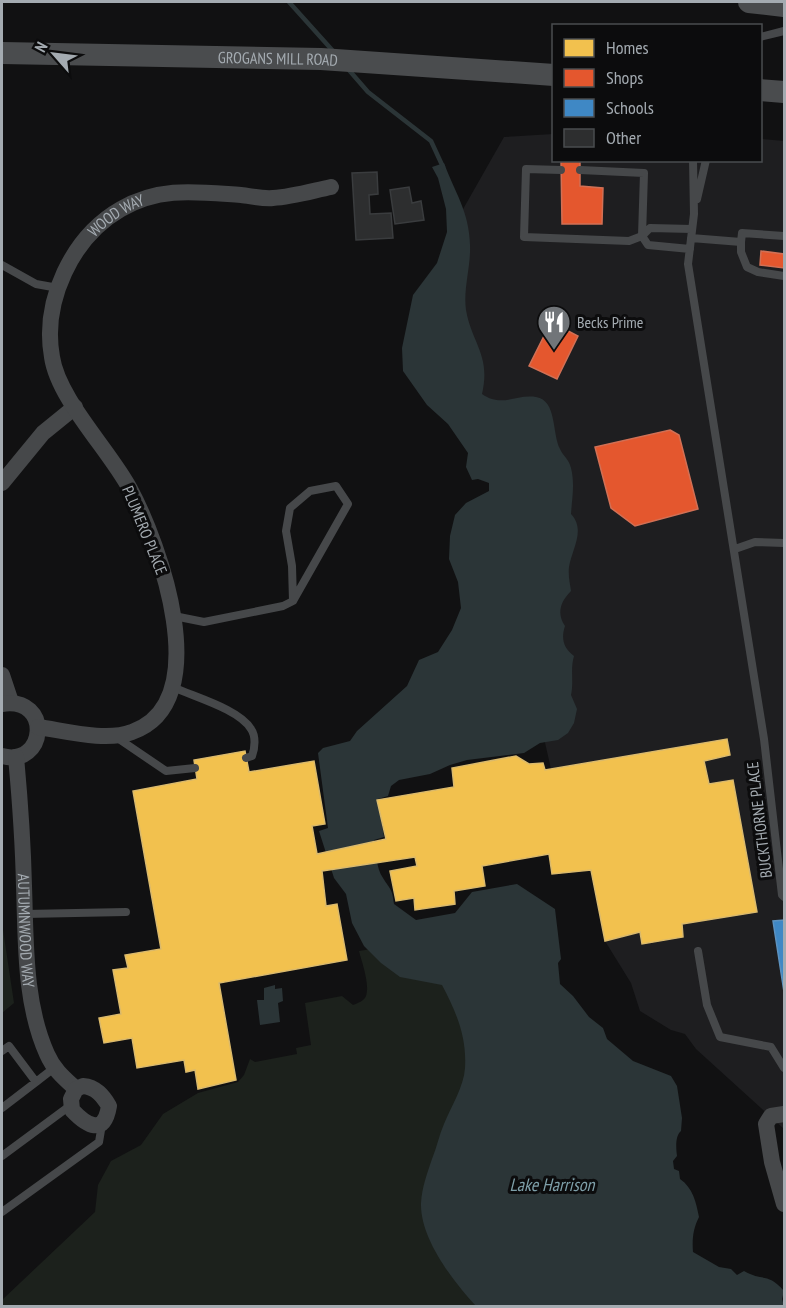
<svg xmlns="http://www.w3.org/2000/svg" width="786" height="1308" font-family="'PT Sans Narrow',sans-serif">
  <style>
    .built { fill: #1e1e20 }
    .green { fill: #1c211c }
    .water { fill: #2b3537 }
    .homes { fill: #f2c14e; stroke: #dbba6c; stroke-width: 1.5 }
    .shops { fill: #e4572e; stroke: #d17055; stroke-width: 1.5 }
    .schools { fill: #3f88c5; stroke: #5d92bf; stroke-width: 1.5 }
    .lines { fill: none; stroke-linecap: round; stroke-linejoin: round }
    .stream { stroke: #2b3537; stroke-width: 4.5 }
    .building { fill: #2d2e2f; stroke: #3a3c3e; stroke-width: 1.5 }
    .lane { stroke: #46484a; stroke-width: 8 }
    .street { stroke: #46484a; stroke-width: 16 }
    .secondary { stroke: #4a4c4e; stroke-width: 22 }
    .labels { text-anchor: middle; stroke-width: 6; stroke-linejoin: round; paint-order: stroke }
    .street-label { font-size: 16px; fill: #a4abb1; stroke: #0c0c0d }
    .poi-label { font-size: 16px; fill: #a4abb1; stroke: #0c0c0d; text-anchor: start }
    .water-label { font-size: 18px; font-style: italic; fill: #7e9fa9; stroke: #0c0c0d }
  </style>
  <rect width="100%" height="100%" fill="#111112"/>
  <path class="built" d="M553 134 554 160H760L761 139 784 141V1129L696 1049 685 1034 671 1030 640 1011 631 983 605 941 591 870 569 873 551 769 524 650 511 476 451 321 462 211 504 137Z"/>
  <path class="green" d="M2 923 14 1003 2 1013Z
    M414 942 436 947 629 1306H2V1300L95 1212 98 1185 111 1161 141 1145 163 1114 198 1093 238 1082 244 1075 250 1059 255 1062 297 1054 296 1048 311 1045 305 1003 342 996 353 1005C358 1003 364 1001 366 996 370 984 362 963 359 951Z"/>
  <path class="water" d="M444 163C455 193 469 211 470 245 471 266 463 289 466 310 472 344 491 355 482 394 502 408 515 394 536 397 557 400 552 434 560 449 563 456 569 459 571 468 575 484 572 498 571 514 586 530 572 549 569 567 568 576 570 583 571 591 561 601 556 613 565 626 561 638 563 648 574 656 570 669 574 682 571 695L577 709 574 723 568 733 558 740 540 743 524 753 467 760 450 765 430 774 399 780 391 786 388 796 378 799 384 837 374 840C376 851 376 868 383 878 391 891 392 888 394 904L416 920 455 913 472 892 517 884 555 909 561 959 558 963 560 984 573 996 589 1017 603 1028 607 1039 633 1061 671 1076 677 1086 682 1118 681 1131C675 1136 676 1148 677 1156L673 1161 674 1169 679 1171 680 1179C693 1188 696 1202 699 1217 693 1229 692 1239 693 1252L719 1267 731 1269 737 1275 744 1271C763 1282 768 1272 784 1291L782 1299 784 1306H476C453 1281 420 1239 421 1203 422 1187 427 1174 432 1159 437 1147 439 1135 444 1124 451 1107 464 1086 465 1068 467 1036 456 1012 442 985L400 977 381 963 364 946 352 923 346 894 334 878 319 831 328 828 318 753 323 748 350 741 357 731 407 686 419 660 438 652 452 630 461 608 458 582 449 559 450 536 455 515 466 503 489 491V483L478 479 472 480 466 467 468 453 448 424 427 405 403 371 402 348 413 295 437 263 447 232 446 209 438 178 432 167Z
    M275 985V989L282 988 283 1001 278 1003 280 1022 260 1025 257 1000H264V988Z"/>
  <path class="homes" d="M727 739 730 755 704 761 709 784 733 780 757 912 682 924 683 937 642 944 640 932 605 941 591 870 552 874 549 854 482 866 485 886 454 891 455 904 415 910 414 898 396 901 390 871 417 866 415 857 322 871 326 906 337 904 347 960 219 983 236 1080 198 1089 195 1070 186 1072 184 1060 137 1068 132 1038 104 1043 99 1018 121 1014 113 970 128 968 125 955 161 949 133 791 197 779 194 760 245 751 249 772 314 761 325 824 312 826 317 854 386 839 377 800 454 787 452 768 516 756 529 764 543 763 545 770Z"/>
  <path class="shops" d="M561 160H580V186L603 188 602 224H562Z
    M761 251 784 254V268L760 265Z
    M551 322 578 336 557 379 529 366Z
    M670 430 679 435 698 509 635 526 611 508 595 447Z"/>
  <path class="schools" d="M784 920V992L773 921Z"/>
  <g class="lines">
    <path class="stream" d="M289 2 333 51
      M348 69 368 92 431 141 443 167"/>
  </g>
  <path class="building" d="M377 172 378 194 369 195 370 214 391 213 393 238 356 240 352 173Z
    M409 187 412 203 421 201 424 220 395 224 390 190Z"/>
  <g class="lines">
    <path class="lane" d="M760 37 784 31
      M693 160 694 214 688 264 764 739 782 895 784 897
      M561 170 526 169 524 237 629 241 642 236 644 173 580 170
      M697 199 706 160
      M691 238 741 242V252L747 267 758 272 784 276
      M741 242 742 233 784 236
      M690 249 648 245 642 236 650 228 692 229
      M2 265 36 284 58 288
      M735 549 755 542 784 543
      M174 616 204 622 283 606 293 601 348 504 336 486 310 491 290 508 286 531 292 566 293 601
      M173 687C194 697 239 709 251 729 256 736 255 748 252 756L246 758
      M116 737 166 771 195 768
      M25 914 126 912
      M698 951 707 1005 720 1037 771 1047 784 1068
      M2 1051 9 1046 36 1082 54 1068
      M2 1108 36 1082
      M2 1156 71 1105
      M2 1212 99 1142 102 1124"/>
    <g class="street">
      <path d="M2 483 43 433 75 407"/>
      <path d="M2 675 11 702"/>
      <path d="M2 704C53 696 46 768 2 756"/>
      <path id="s1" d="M38 727C66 731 106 742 132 732 217 702 159 543 130 489 110 451 58 399 52 357 42 301 72 237 121 209 160 186 198 192 241 195 251 196 262 199 273 198 292 197 312 191 331 187"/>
      <path id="s2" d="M16 757C20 800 23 843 24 886 26 941 24 1003 47 1054 54 1070 64 1078 76 1089"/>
      <path d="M83 1086C96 1087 103 1096 109 1106 104 1136 87 1126 72 1110L71 1099 76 1089Z"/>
      <path d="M784 1114 771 1116 766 1124 772 1162 784 1204"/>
    </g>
    <g class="secondary">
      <path d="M749 2 784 6"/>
      <path id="s3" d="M2 53 321 59 554 75"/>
      <path d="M760 90 784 92"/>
    </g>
  </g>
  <defs>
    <g id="restaurant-pin" transform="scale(1.725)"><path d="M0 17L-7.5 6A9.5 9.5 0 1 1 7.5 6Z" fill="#717579" stroke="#0c0c0d"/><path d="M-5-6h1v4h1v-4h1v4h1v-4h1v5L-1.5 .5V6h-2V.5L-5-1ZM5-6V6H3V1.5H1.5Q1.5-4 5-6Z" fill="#fff"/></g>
  </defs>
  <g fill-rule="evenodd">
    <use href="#restaurant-pin" x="554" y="322"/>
  </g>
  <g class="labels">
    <g class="street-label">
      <text dy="6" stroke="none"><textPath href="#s3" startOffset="276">GROGANS MILL ROAD</textPath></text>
      <text dy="6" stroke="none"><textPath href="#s1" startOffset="684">WOOD WAY</textPath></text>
      <text transform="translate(145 530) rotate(68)" y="6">PLUMERO PLACE</text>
      <text transform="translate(759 820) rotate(-97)" y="6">BUCKTHORNE PLACE</text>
      <text dy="6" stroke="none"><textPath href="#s2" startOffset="174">AUTUMNWOOD WAY</textPath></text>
    </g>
    <g class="poi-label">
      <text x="577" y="328">Becks Prime</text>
    </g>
    <g class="water-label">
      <text x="552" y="1191">Lake Harrison</text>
    </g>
  </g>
  <rect width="786" height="1308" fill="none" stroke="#a4abb1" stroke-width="6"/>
  <rect x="552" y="24" width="210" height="138" fill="#0c0c0d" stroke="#494c4f" stroke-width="1.5"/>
  <rect x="564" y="39" width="30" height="18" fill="#f2c14e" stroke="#494c4f" stroke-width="1.5"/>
  <text x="606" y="54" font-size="18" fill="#a4abb1">Homes</text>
  <rect x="564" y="69" width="30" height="18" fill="#e4572e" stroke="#494c4f" stroke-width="1.5"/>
  <text x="606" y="84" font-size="18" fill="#a4abb1">Shops</text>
  <rect x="564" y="99" width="30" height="18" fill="#3f88c5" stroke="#494c4f" stroke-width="1.5"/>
  <text x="606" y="114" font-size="18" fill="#a4abb1">Schools</text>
  <rect x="564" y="129" width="30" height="18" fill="#2d2e2f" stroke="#494c4f" stroke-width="1.5"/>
  <text x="606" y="144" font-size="18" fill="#a4abb1">Other</text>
  <g transform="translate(54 54) rotate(298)" stroke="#0c0c0d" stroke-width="4.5" paint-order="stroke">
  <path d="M0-4.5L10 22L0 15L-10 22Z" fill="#a4abb1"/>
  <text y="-9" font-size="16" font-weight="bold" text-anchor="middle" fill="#a4abb1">N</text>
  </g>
</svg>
